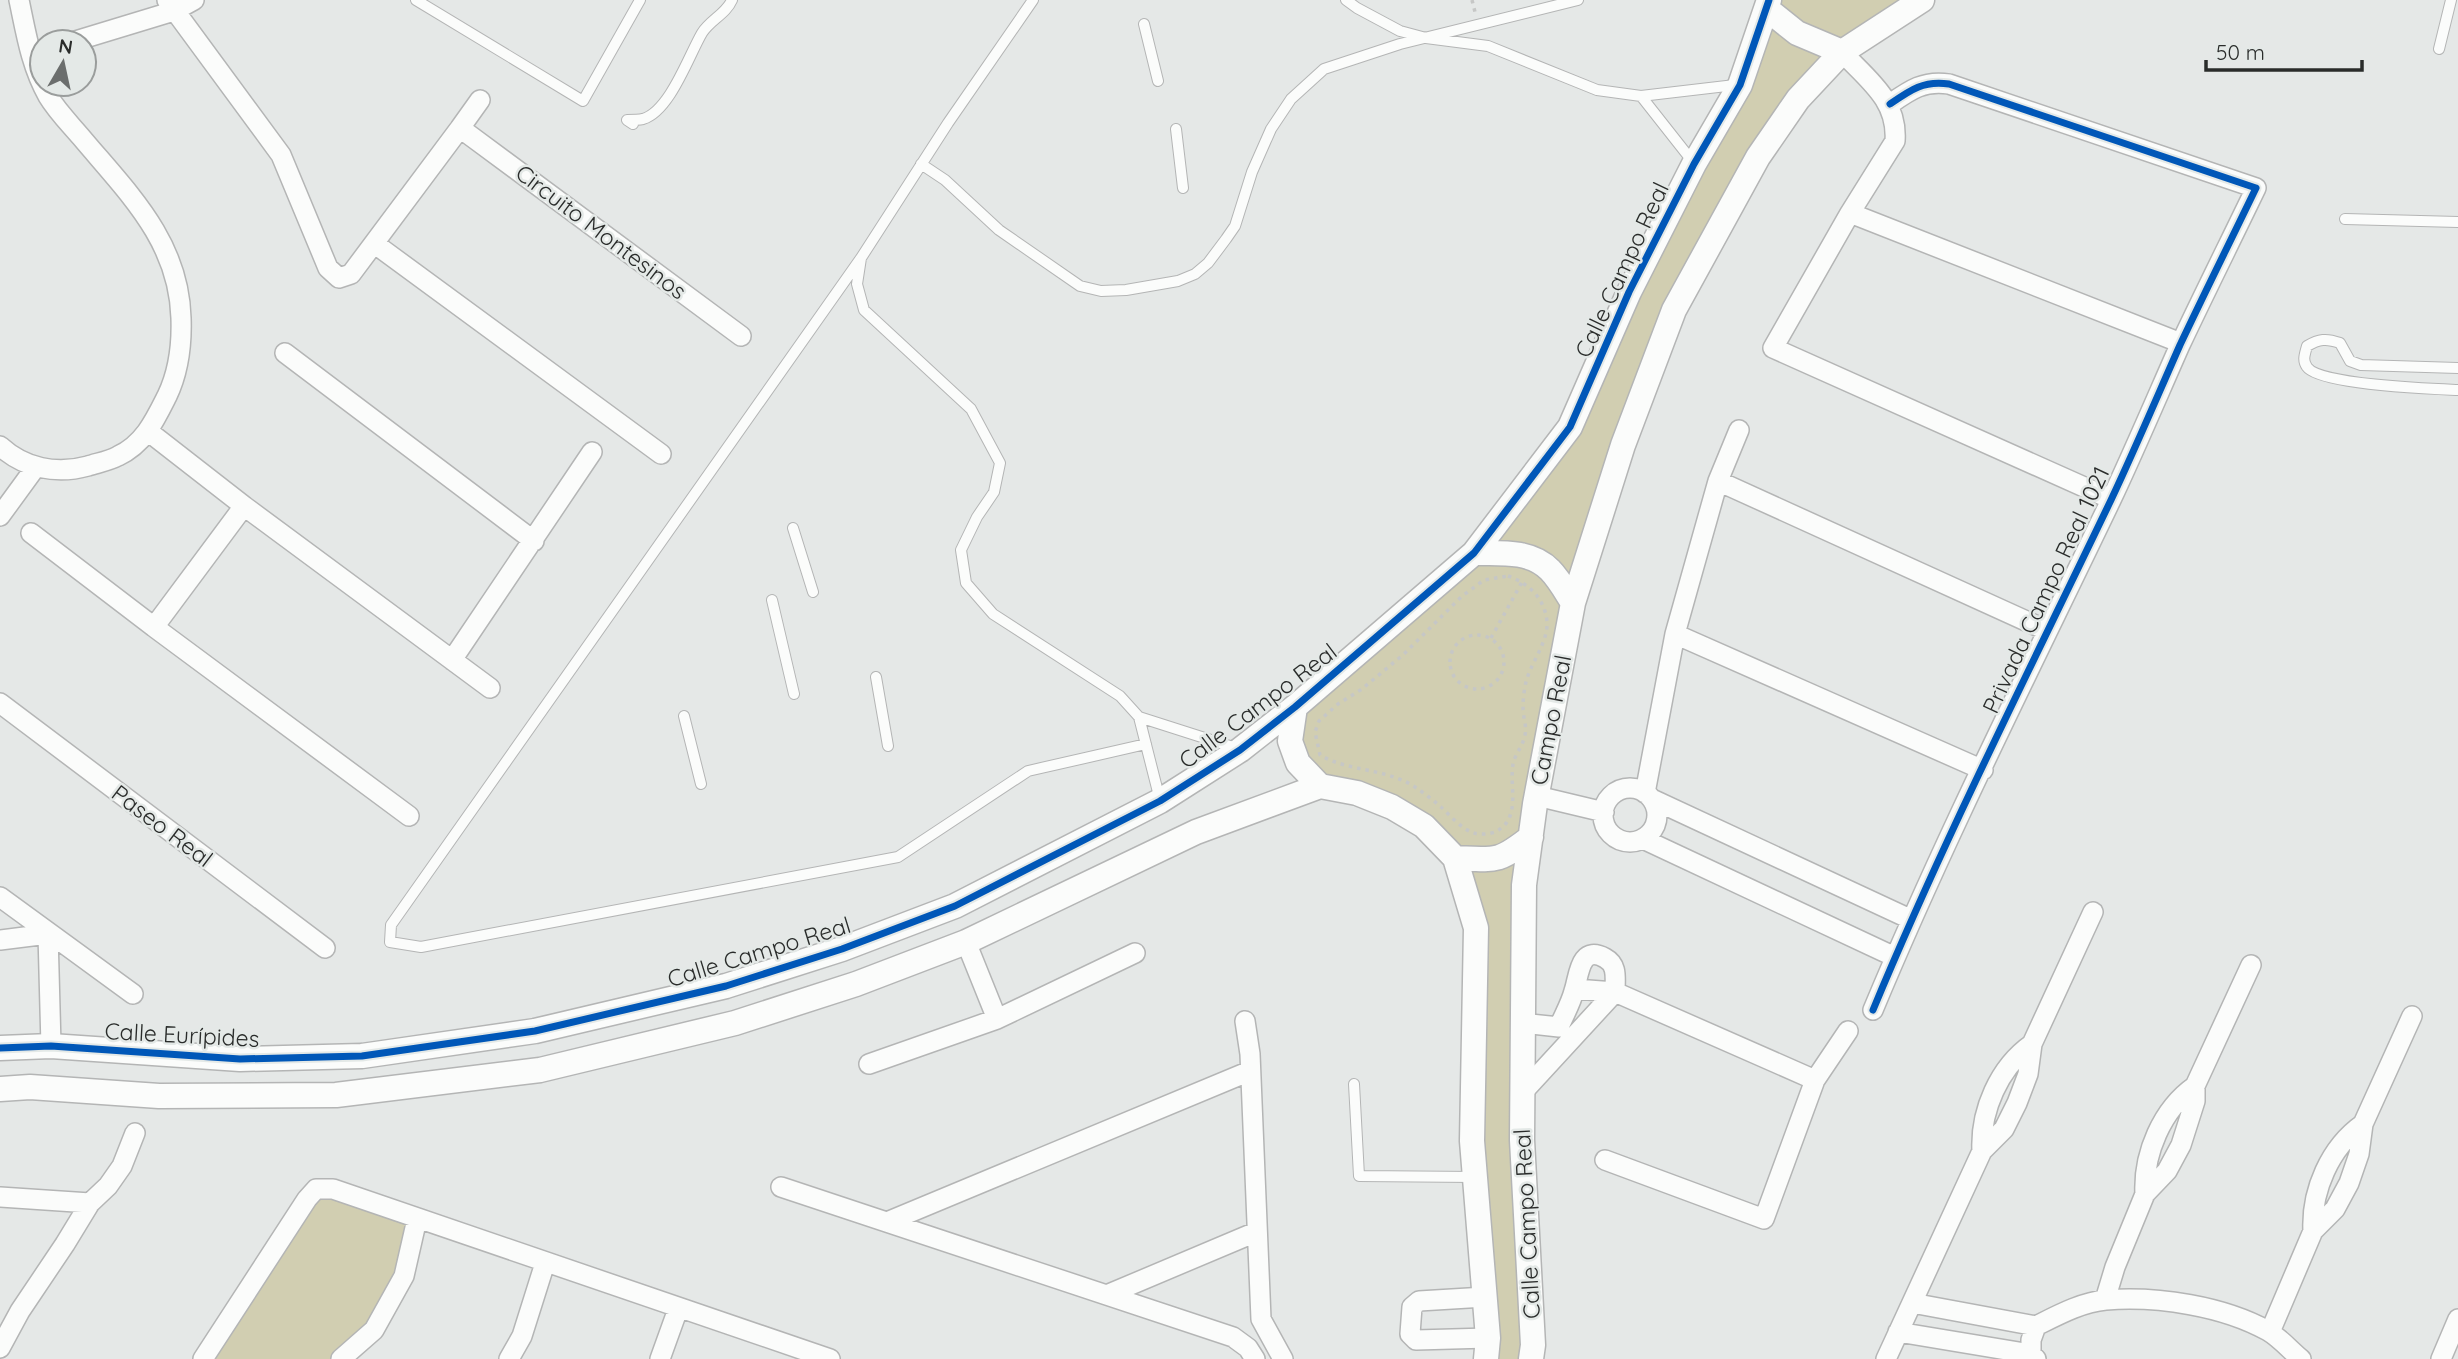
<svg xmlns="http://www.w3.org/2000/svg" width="2458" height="1359" font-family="Quicksand,sans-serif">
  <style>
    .green { fill: #d1ceb1 }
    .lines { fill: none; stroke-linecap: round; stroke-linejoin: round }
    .service-casing { stroke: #b4b5b5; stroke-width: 12 }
    .minor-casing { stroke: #b4b5b5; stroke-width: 22 }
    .tertiary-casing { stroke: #b4b5b5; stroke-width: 27 }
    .path { stroke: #c6c7c6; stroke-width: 3.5; stroke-dasharray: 3.5 5; stroke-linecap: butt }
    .service { stroke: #fbfcfb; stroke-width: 10 }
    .minor { stroke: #fbfcfb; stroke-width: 19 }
    .tertiary { stroke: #fbfcfb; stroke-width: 24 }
    .cycleway-casing { stroke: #e4e9e7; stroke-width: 11 }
    .cycleway { stroke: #0057b8; stroke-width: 7 }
    .labels { text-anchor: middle; stroke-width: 5; stroke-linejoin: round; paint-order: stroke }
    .street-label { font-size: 23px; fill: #2a2c2b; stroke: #e4e9e7 }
  </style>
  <rect width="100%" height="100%" fill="#e5e8e7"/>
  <path class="green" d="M1769 0H1922L1842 52 1758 157 1623 445 1535 804 1531 1359H1486L1476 928 1455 859 1298 763 1295 707 1474 553 1570 427Z
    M316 1189 417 1219 404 1276 341 1359H203Z"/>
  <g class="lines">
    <g class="service-casing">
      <path id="service" d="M416 0 583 101 640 0
        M1033 0 948 123 861 258 857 284 864 310 971 409 1000 463 994 492 977 517 961 550 966 583 993 614 1120 696 1139 717 1236 748
        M1346 0 1357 8 1400 31 1426 38 1488 46 1597 90 1641 96 1735 85
        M1144 24 1158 81
        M2439 49 2451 0
        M1641 96 1693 162
        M633 124 627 120C632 120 638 120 643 119 670 111 689 55 702 33 710 20 726 14 732 0
        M1176 129 1183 188
        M921 164 945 180 999 230 1080 286 1101 291 1126 290 1178 281 1195 274 1208 263 1226 239 1235 226 1252 172 1271 129 1291 99 1324 69 1400 44 1578 0
        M2345 219 2458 222
        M861 258 391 925 390 942 421 947 898 857 1028 771 1146 744
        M2458 368 2361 365 2350 361 2340 343C2326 338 2319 339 2307 346 2305 354 2302 360 2307 367 2319 385 2433 389 2458 390
        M793 528 813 592
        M772 600 794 694
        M876 677 888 746
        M684 716 701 784
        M1139 717 1160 800
        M1354 1084 1359 1176 1475 1177"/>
    </g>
    <g class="minor-casing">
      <path id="minor" d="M167 0 281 155 328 268 339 278 351 274 460 128 741 336
        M72 42 174 11 194 0
        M1842 52C1868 80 1898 100 1895 141L1850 213 1773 348 2111 499
        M460 128 480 100
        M1850 213 2181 343
        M375 244 661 454
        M285 353 534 541
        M149 432 244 506
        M0 446C24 468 56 475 88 466 97 463 109 461 118 456 144 444 155 420 167 396 179 371 182 346 181 318 179 241 128 193 81 137 70 124 57 111 48 96 31 66 26 33 19 0
        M1718 481 2046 630
        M0 516 35 468
        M31 533 154 627
        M1675 634 1983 770
        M452 660 592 452
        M0 703 325 948
        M1603 815a27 27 0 1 1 54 0a27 27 0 1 1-54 0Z
        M1645 793 1675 634 1718 481 1739 430
        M1537 796 1604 812
        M1652 799 1910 919
        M409 816 154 627 244 506 490 688
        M1643 839 1895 957
        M0 897 133 994
        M48 934 51 1046
        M0 940 48 934
        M966 942 997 1019
        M1575 989 1615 992 1815 1080 1764 1219 1605 1160
        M1873 1010C1945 837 2030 669 2111 500 2135 449 2157 397 2180 345 2205 292 2231 240 2256 188L1949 84C1924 80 1910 90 1890 104
        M1245 1021 1250 1054 1261 1319 1283 1359
        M1522 1023 1559 1027C1564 1015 1571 1003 1574 991 1579 977 1579 944 1605 958 1618 965 1615 978 1615 992L1522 1093
        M869 1064 997 1019 1135 953
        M1815 1080 1848 1031
        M1982 1151C1980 1111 1999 1067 2032 1044
        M781 1187 1233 1337 1248 1348 1255 1359
        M2145 1194C2143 1154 2162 1109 2195 1086
        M0 1197 90 1203
        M887 1222 1250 1071
        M2313 1231C2311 1191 2330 1147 2363 1124
        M1109 1294 1256 1232
        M1485 1297 1419 1301 1412 1307 1410 1334 1416 1340 1488 1338
        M2105 1300 2115 1267 2145 1194 2167 1171 2181 1145 2195 1101V1086L2251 965
        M1912 1303 2036 1326
        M1898 1332 2031 1354
        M2270 1332 2313 1231 2335 1209 2349 1183 2359 1154 2363 1124 2412 1016
        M0 1348 20 1311 65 1244 90 1203 108 1186 122 1166 135 1133
        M203 1359 307 1199 316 1189H333L830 1359
        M341 1359 374 1330 404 1276 417 1219
        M509 1359 522 1336 545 1263
        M660 1359 678 1309
        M1886 1359 1982 1151 2004 1129 2017 1103 2028 1074 2032 1044 2093 912
        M2036 1359 2031 1354V1340L2036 1326C2058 1315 2082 1302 2106 1300 2158 1296 2223 1306 2268 1331 2280 1338 2290 1350 2301 1359
        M2441 1359 2458 1319"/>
    </g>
    <g class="tertiary-casing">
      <path id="tertiary" d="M1767 9 1797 33 1842 52
        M1474 553C1500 553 1531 550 1550 570 1559 579 1566 592 1573 603
        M1295 707 1290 741 1298 763 1320 786 1357 793 1392 807 1424 826 1455 858C1496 860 1498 863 1531 837
        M1455 858 1476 928 1472 1141 1488 1338 1486 1359
        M0 1048 51 1046 240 1059 362 1056 535 1031 726 986 842 949 955 906 1160 801 1240 750 1295 707 1474 553 1570 427 1629 292 1694 164 1740 85 1769 0
        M0 1089 30 1087 159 1096 336 1095 540 1070 735 1023 856 984 966 942 1196 832 1320 786
        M1531 1359 1533 1345 1522 1140 1524 885 1535 804 1573 603 1623 445 1674 310 1758 157 1798 99 1842 52 1922 0"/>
    </g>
    <path class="path" d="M1472 0 1475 12
      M1508 576C1528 583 1545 598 1547 622 1548 643 1531 662 1526 682 1524 690 1523 700 1523 708 1523 717 1527 726 1525 735 1523 746 1515 754 1513 764 1509 787 1522 819 1495 832 1490 834 1479 835 1474 833 1461 829 1450 815 1441 807 1433 800 1424 793 1415 787 1386 768 1349 772 1320 755L1315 732 1319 721 1338 704 1362 689 1404 654 1461 597 1484 580Z
      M1450 662a27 27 0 1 1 54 0a27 27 0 1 1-54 0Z
      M1491 638 1522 582"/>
    <use href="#service" class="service"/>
    <use href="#minor" class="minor"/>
    <use href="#tertiary" class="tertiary"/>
    <g class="cycleway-casing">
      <path id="cycleway" d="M1873 1010C1945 837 2030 669 2111 500 2135 449 2157 397 2180 345 2205 292 2231 240 2256 188L1949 84C1924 80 1910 90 1890 104
        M0 1048 51 1046 240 1059 362 1056 535 1031 726 986 842 949 955 906 1160 801 1240 750 1295 707 1474 553 1570 427 1629 292 1694 164 1740 85 1769 0"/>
    </g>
    <use href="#cycleway" class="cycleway"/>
  </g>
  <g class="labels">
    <g class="street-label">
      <text transform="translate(601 232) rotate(37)" y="8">Circuito Montesinos</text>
      <text transform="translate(1622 270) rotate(-65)" y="8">Calle Campo Real</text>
      <text transform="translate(2046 590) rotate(-65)" y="8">Privada Campo Real 1021</text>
      <text transform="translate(1258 706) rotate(-37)" y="8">Calle Campo Real</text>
      <text transform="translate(1551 720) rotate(-79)" y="8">Campo Real</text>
      <text transform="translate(162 826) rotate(37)" y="8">Paseo Real</text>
      <text transform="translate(759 952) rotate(-17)" y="8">Calle Campo Real</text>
      <text transform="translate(182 1035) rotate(3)" y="8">Calle Eurípides</text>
      <text transform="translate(1527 1224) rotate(-93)" y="8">Calle Campo Real</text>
    </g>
  </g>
  <g transform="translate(63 63) rotate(9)"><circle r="33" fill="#e4e9e7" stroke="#9a9d9c" stroke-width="2"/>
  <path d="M0-5L12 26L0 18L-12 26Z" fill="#6b6e6d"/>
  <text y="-10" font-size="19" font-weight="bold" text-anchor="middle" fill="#2a2c2b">N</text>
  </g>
  <path d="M2206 60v10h156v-10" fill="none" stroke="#2a2c2b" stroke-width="3.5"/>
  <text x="2216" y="60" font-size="21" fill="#2a2c2b" stroke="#e4e9e7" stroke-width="5" paint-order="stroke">50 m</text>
</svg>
